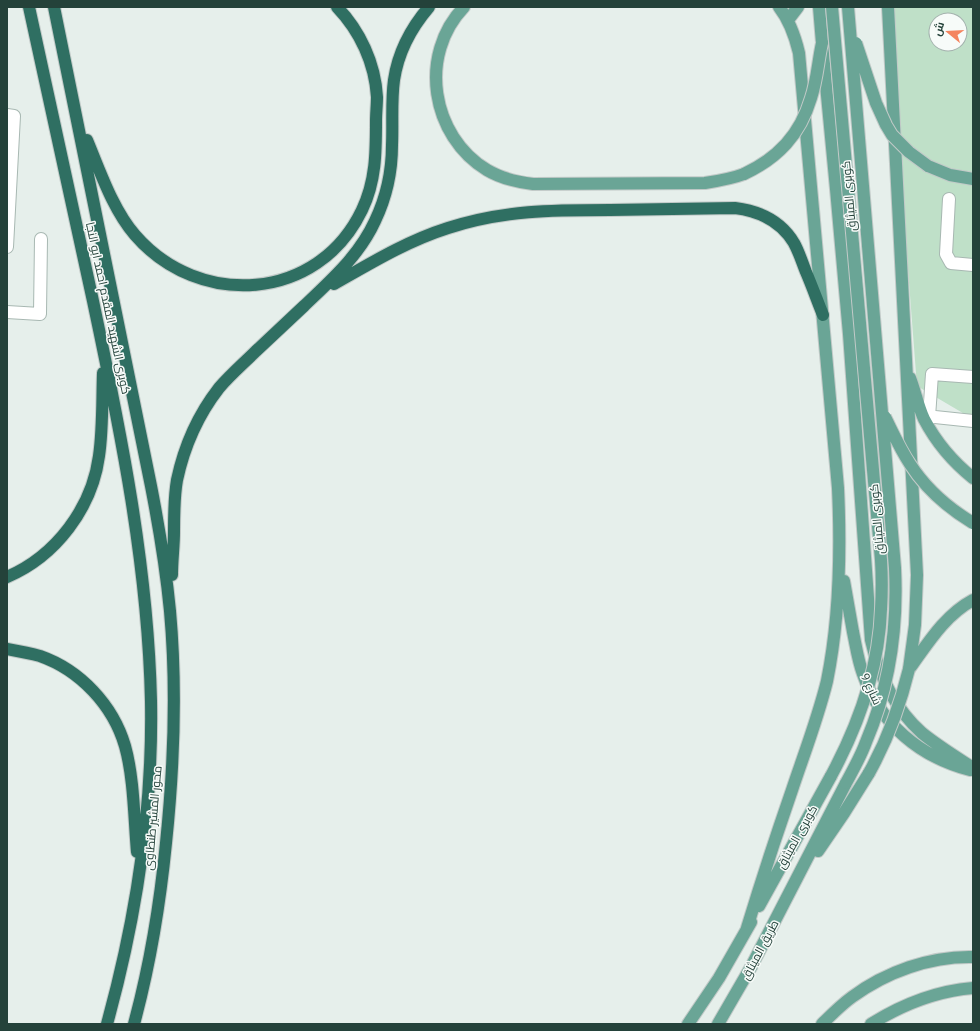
<svg xmlns="http://www.w3.org/2000/svg" width="980" height="1031" font-family="'IBM Plex Sans',Cairo,sans-serif">
  <style>
    .green { fill: #bfe0c8; fill-rule: evenodd }
    .lines { fill: none; stroke-linecap: round; stroke-linejoin: round }
    .minor-casing { stroke: #a8b8b2; stroke-width: 14 }
    .major-casing { stroke: #c2cac8; stroke-width: 14 }
    .highway-casing { stroke: #c2cac8; stroke-width: 14 }
    .minor { stroke: #fff; stroke-width: 12 }
    .major { stroke: #6aa596; stroke-width: 12 }
    .highway { stroke: #2f6f62; stroke-width: 12 }
    .major-bridge-casing { stroke: #c2cac8; stroke-width: 14; stroke-linecap: butt }
    .major-bridge { stroke: #6aa596; stroke-width: 12 }
    .labels { text-anchor: middle; stroke-width: 3; stroke-linejoin: round; paint-order: stroke }
    .street-label { font-size: 12px; fill: #24423a; stroke: #f7fbf9 }
  </style>
  <rect width="100%" height="100%" fill="#e6efeb"/>
  <path class="green" d="M890 7H973V419L917 386 888 10ZM936 20H960V44H936Z"/>
  <g class="lines">
    <g class="minor-casing">
      <path id="minor" d="M7 115 14 116 7 247
        M949 199 946 254 951 263 973 265
        M7 312 40 314 41 239
        M924 417H935L973 421
        M929 417 932 374 973 377"/>
    </g>
    <g class="major-casing">
      <path id="major" d="M464 7C418 55 431 136 487 170 502 179 517 182 533 184L705 183C718 181 731 179 744 174
        M819 7 822 43 836 189 849 334 871 640C879 676 894 708 922 733 938 746 956 757 973 768
        M888 7 917 575 915 625 909 669
        M788 20 798 7
        M928 166 950 175 973 179
        M910 378C915 391 918 406 924 419 936 442 953 462 973 478
        M844 581C847 598 850 615 853 632 856 646 858 661 863 674 880 724 920 757 970 770
        M910 668C928 643 945 615 973 600
        M818 851 844 813 869 773
        M759 906 831 776
        M747 928C761 882 776 836 792 790 804 754 818 718 827 681 840 617 841 552 838 488L799 53C795 36 790 21 779 7
        M688 1024 719 978 751 922
        M718 1024 751 967 846 783
        M822 1024C831 1015 841 1005 852 997 886 972 930 956 973 957
        M871 1024C903 1004 936 991 973 988"/>
    </g>
    <g class="highway-casing">
      <path id="highway" d="M29 7C50 105 71 203 93 301 121 433 148 566 151 701 153 811 136 919 107 1024
        M54 7 151 486C159 527 166 569 170 611 177 688 174 766 166 843 160 904 150 965 134 1024
        M87 140C100 171 113 210 135 235 199 309 318 302 362 210 376 181 376 152 376 121 376 113 377 105 377 97 375 63 360 31 337 7
        M334 284C371 263 407 241 448 228 503 210 553 210 610 210 652 209 694 209 735 208 759 211 781 221 794 243 799 252 802 262 806 272 812 286 817 300 823 315
        M172 575C172 560 174 546 174 532 174 514 174 497 177 480 184 447 198 415 219 388 230 375 244 363 256 351 272 336 288 321 304 306 331 280 359 256 375 221 386 198 392 172 392 145 393 124 391 102 394 80 398 53 411 28 429 7
        M7 577C56 556 92 508 99 456 103 429 102 400 103 373
        M7 649C18 651 29 653 40 656 80 670 113 705 125 746 134 778 134 818 137 852"/>
    </g>
    <use href="#minor" class="minor"/>
    <use href="#major" class="major"/>
    <use href="#highway" class="highway"/>
    <g class="major-bridge-casing">
      <path id="major-bridge" d="M856 43 876 103 886 125 892 135 909 152 928 166
        M744 174C778 158 800 135 811 98 817 80 818 61 822 43
        M885 417C893 433 900 449 910 464 926 489 948 508 973 523
        M869 773C888 739 900 706 909 669
        M831 776C859 724 879 669 881 609 882 593 882 576 881 560L832 7
        M846 783C853 770 861 756 866 742 890 686 898 629 895 568L848 7"/>
    </g>
    <use href="#major-bridge" class="major-bridge"/>
  </g>
  <g class="labels">
    <g class="street-label">
      <text transform="translate(849 196) rotate(-95)" y="4">كوبرى الميثاق</text>
      <text transform="translate(108 308) rotate(78)" y="4">كوبرى الشهيد المقدم احمد ابو النجا</text>
      <text transform="translate(877 519) rotate(-95)" y="4">كوبرى الميثاق</text>
      <text transform="translate(871 689) rotate(65)" y="4">شارع 9</text>
      <text transform="translate(153 818) rotate(-85)" y="4">محور المشير طنطاوى</text>
      <text transform="translate(797 837) rotate(-61)" y="4">كوبرى الميثاق</text>
      <text transform="translate(760 950) rotate(-62)" y="4">طريق الميثاق</text>
    </g>
  </g>
  <rect width="980" height="1031" fill="none" stroke="#24423a" stroke-width="16"/>
  <g transform="translate(948 32) rotate(288)"><circle r="19" fill="#f7fbf9" stroke="#a3b1ad"/>
  <path d="M0-3L7 15L0 10L-7 15Z" fill="#f4845f"/>
  <text y="-6" font-size="11" font-weight="bold" text-anchor="middle" fill="#24423a">ش</text>
  </g>
</svg>
